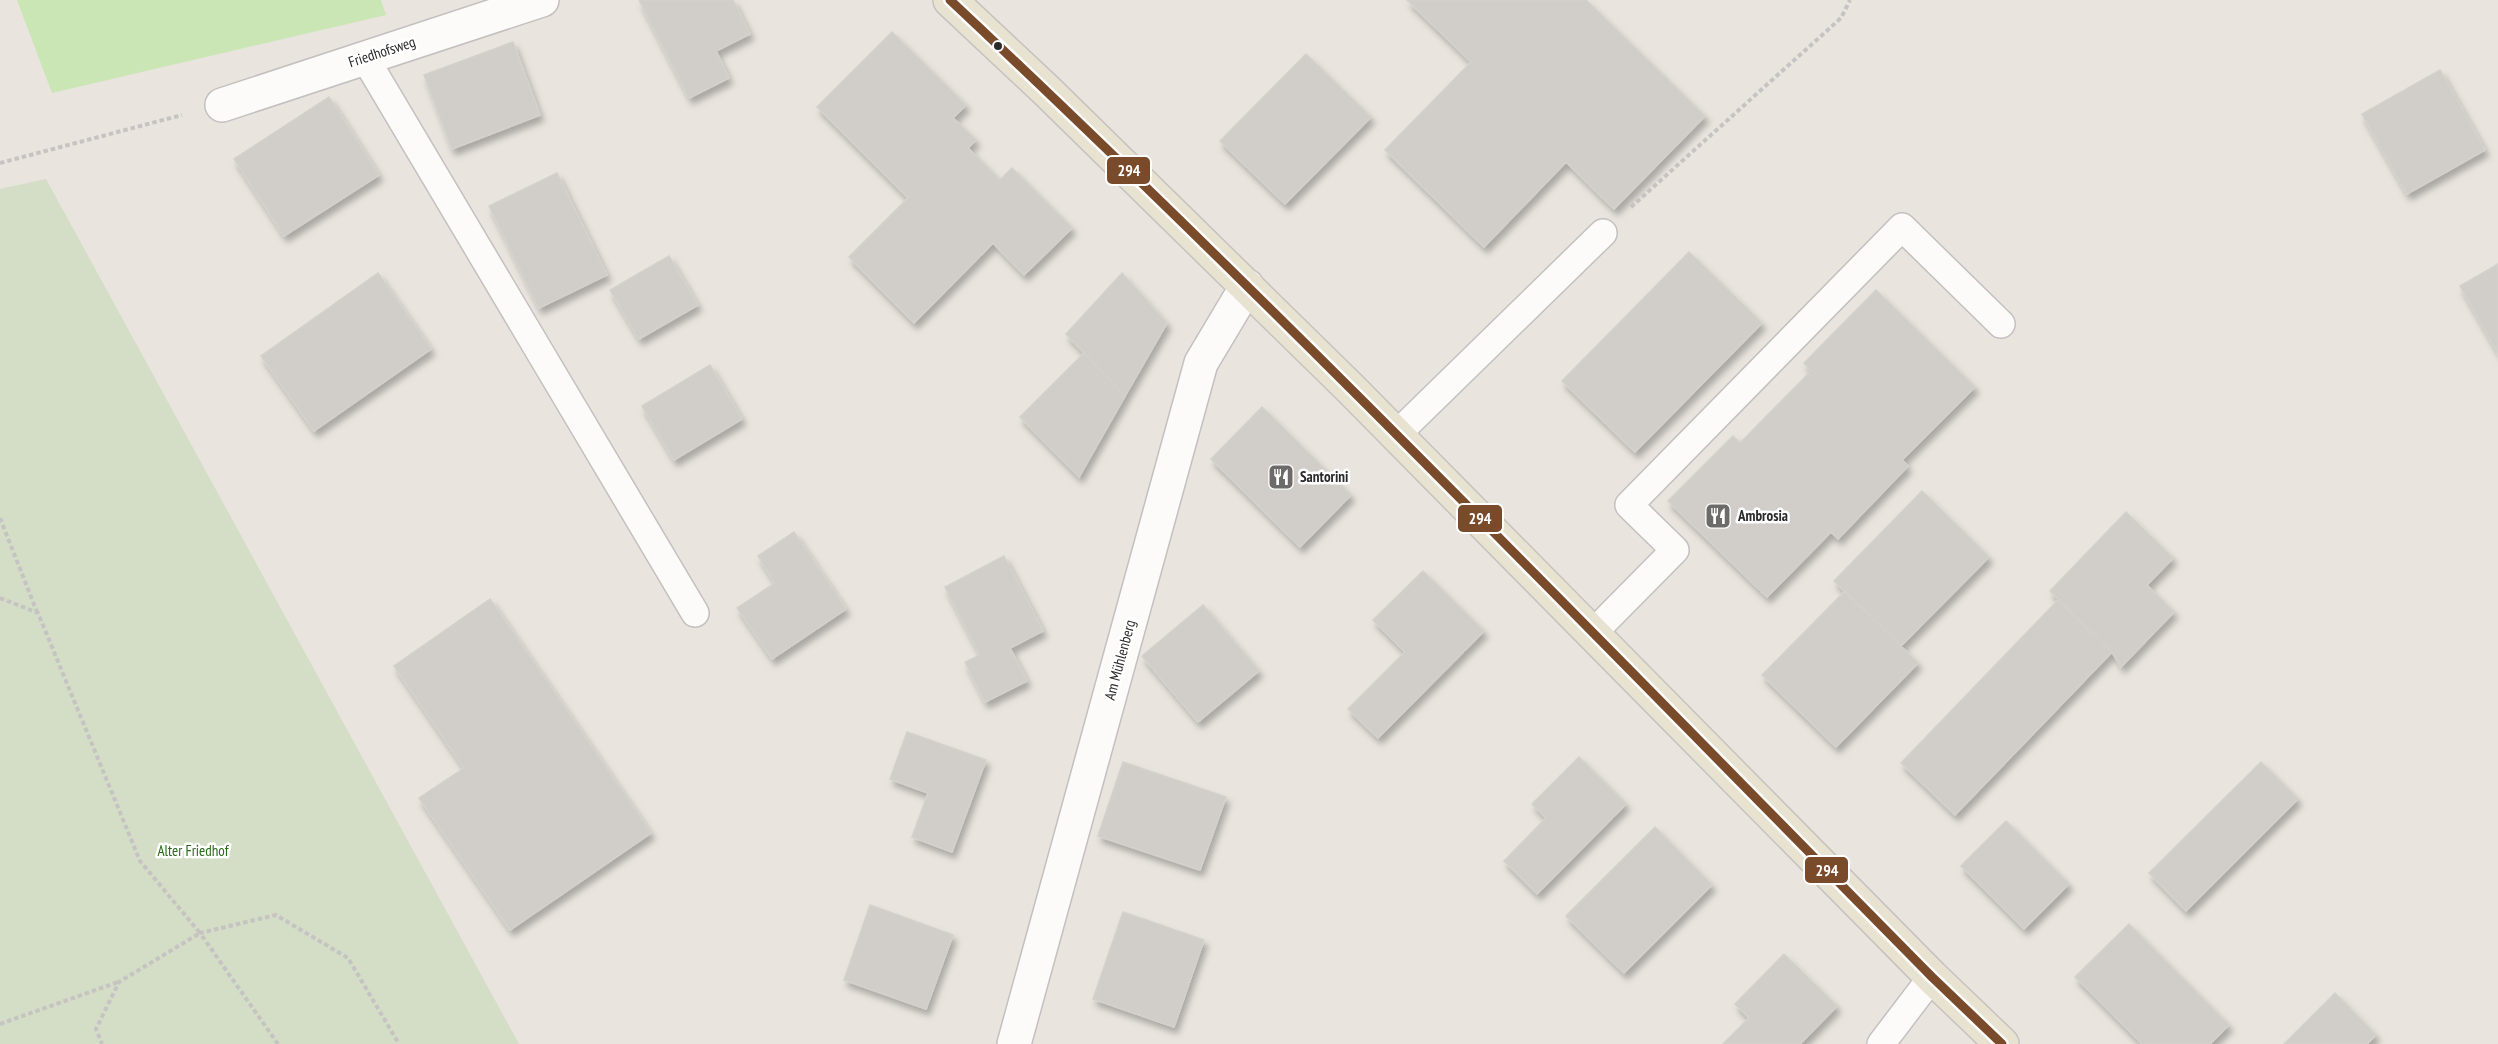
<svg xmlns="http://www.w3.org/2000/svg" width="2498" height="1044" font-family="'PT Sans Narrow',sans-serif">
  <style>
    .green { fill: #c9e6b4 }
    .cemetery { fill: #d4ddc5 }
    .building { fill: #d1ceca; stroke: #d4d0cb; stroke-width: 1.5; filter: url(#shadow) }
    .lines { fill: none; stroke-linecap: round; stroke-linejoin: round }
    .service-casing { stroke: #c2c0c0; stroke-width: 30 }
    .minor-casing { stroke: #c2c0c0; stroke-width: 36 }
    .primary-casing { stroke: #c4c3c0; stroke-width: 36 }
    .path { stroke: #c5c4c3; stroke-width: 4; stroke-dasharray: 4.5 3; stroke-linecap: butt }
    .service { stroke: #fcfbfa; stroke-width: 27 }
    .minor { stroke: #fcfbfa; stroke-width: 33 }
    .primary { stroke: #e8e2d1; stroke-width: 33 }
    .bus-1-casing { stroke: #fff; stroke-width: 14 }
    .bus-1 { stroke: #7a4b2a; stroke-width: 9 }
    .bus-dot { fill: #2a2a2a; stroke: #fff; stroke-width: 2 }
    .labels { text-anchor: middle; stroke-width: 5; stroke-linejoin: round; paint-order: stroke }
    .street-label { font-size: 15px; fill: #2a2a2a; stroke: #fff }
    .poi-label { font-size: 15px; font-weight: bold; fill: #2a2a2a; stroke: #fff; text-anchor: start }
    .park-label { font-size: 15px; fill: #266c14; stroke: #fff }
    .line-badge { stroke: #fff; stroke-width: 2 }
    .badge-label { font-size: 16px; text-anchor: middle; font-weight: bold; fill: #fff }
  </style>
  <defs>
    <filter id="shadow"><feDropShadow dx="3.5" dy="6" stdDeviation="3" flood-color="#0004"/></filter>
  </defs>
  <rect width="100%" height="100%" fill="#e9e4de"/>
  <path class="green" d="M17 0H381L386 15 52 93Z"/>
  <path class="cemetery" d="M46 179 519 1044H0V189Z"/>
  <path class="building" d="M639 0H733L750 34 716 51 729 78 689 98Z
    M1407 0H1586L1705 116 1614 209 1566 162 1484 247 1385 150 1471 62Z
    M892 32 966 105 953 118 976 140 968 148 1000 180 1012 168 1072 228 1024 275 993 243 914 323 849 257 908 198 817 107Z
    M513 42 540 115 452 149 424 75Z
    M1306 54 1371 117 1285 204 1220 141Z
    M2440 70 2485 150 2407 194 2362 114Z
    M329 97 379 175 284 236 234 159Z
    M557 173 607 275 539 308 489 206Z
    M1689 252 1762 323 1635 452 1562 381Z
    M669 256 698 305 639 339 610 290Z
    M2498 264V353L2460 286Z
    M378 273 431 349 314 431 261 356Z
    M1122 273 1167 323 1125 396 1066 334Z
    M1876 290 1975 387 1902 460 1908 466 1838 539 1831 532 1767 597 1668 501 1733 436 1740 443 1811 371 1804 363Z
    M1084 353 1125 396 1079 477 1020 417Z
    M710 365 742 419 674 460 642 406Z
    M1262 407 1351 495 1300 547 1211 459Z
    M1922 491 1989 557 1901 646 1834 581Z
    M2126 512 2173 558 2147 585 2174 612 2121 667 2112 652 2050 591Z
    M794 532 846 609 772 659 737 608 775 583 758 556Z
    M1004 556 1043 631 1010 648 1027 681 985 702 965 662 980 655 945 587Z
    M1423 571 1484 631 1378 738 1348 709 1405 652 1373 620Z
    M1845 591 1918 663 1836 747 1762 675Z
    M490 599 651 833 510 930 419 798 464 768 394 666Z
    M2058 600 2112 652 1955 815 1901 763Z
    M1203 605 1259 671 1198 722 1142 656Z
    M907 732 986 760 952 852 912 837 928 793 890 779Z
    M1579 757 1626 804 1537 894 1504 861 1546 818 1532 804Z
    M1123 762 1226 797 1200 870 1098 836Z
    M2261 762 2298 799 2186 911 2149 873Z
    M2006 821 2069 884 2024 929 1961 866Z
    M1655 827 1712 885 1624 973 1566 916Z
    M870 905 953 935 926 1009 844 980Z
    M1123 912 1204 940 1174 1027 1093 999Z
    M2129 924 2229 1025 2210 1044H2142L2075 977Z
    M1784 954 1837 1006 1800 1044H1723L1749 1018 1735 1004Z
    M2335 993 2376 1035 2367 1044H2284Z"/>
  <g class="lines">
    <g class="service-casing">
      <path id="service" d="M365 58 695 613
        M1396 435 1603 233
        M1592 634 1675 550 1629 505 1902 227 2001 324
        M1881 1044 1932 977"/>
    </g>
    <g class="minor-casing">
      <path id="minor" d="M222 105 542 0
        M1014 1044 1201 363 1247 286"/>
    </g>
    <g class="primary-casing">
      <path id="primary" d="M950 0 1047 91 1350 388 1932 977 2002 1044"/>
    </g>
    <path class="path" d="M0 163 182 115
      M1631 207 1841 18 1850 0
      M0 518 37 612
      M0 598 38 613 140 861 200 933 119 982 96 1029 102 1044
      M0 1024 118 982
      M278 1044 200 933 276 915 348 958 399 1044"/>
    <use href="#service" class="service"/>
    <use href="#minor" class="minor"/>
    <use href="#primary" class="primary"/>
    <g class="bus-1-casing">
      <path id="bus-1" d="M950 0C1287 316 1608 649 1932 977L2002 1044"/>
    </g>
    <use href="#bus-1" class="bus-1"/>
  </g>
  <defs>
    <g id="restaurant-square" transform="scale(1.35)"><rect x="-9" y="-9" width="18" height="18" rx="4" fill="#6d6b69" stroke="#fff"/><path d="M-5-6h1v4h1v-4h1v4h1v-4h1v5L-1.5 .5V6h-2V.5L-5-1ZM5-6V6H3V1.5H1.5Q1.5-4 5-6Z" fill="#fff"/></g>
  </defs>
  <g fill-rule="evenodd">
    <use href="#restaurant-square" x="1281" y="477"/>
    <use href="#restaurant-square" x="1718" y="516"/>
  </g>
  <circle class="bus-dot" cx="998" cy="46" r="5"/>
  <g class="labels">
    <g class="street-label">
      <text transform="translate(382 52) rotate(-18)" y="5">Friedhofsweg</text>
      <text transform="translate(1120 660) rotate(-75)" y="5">Am Mühlenberg</text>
    </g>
    <g class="poi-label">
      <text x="1300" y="482">Santorini</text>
      <text x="1738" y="521">Ambrosia</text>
    </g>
    <g class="park-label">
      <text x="193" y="856">Alter Friedhof</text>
    </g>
  </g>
  <g class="line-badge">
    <rect x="1106" y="156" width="45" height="29" rx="6" fill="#7a4b2a"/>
    <rect x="1457" y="504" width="46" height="29" rx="6" fill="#7a4b2a"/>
    <rect x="1804" y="856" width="45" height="28" rx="6" fill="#7a4b2a"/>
  </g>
  <g class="badge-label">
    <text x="1129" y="176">294</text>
    <text x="1480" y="524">294</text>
    <text x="1827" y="876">294</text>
  </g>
</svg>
